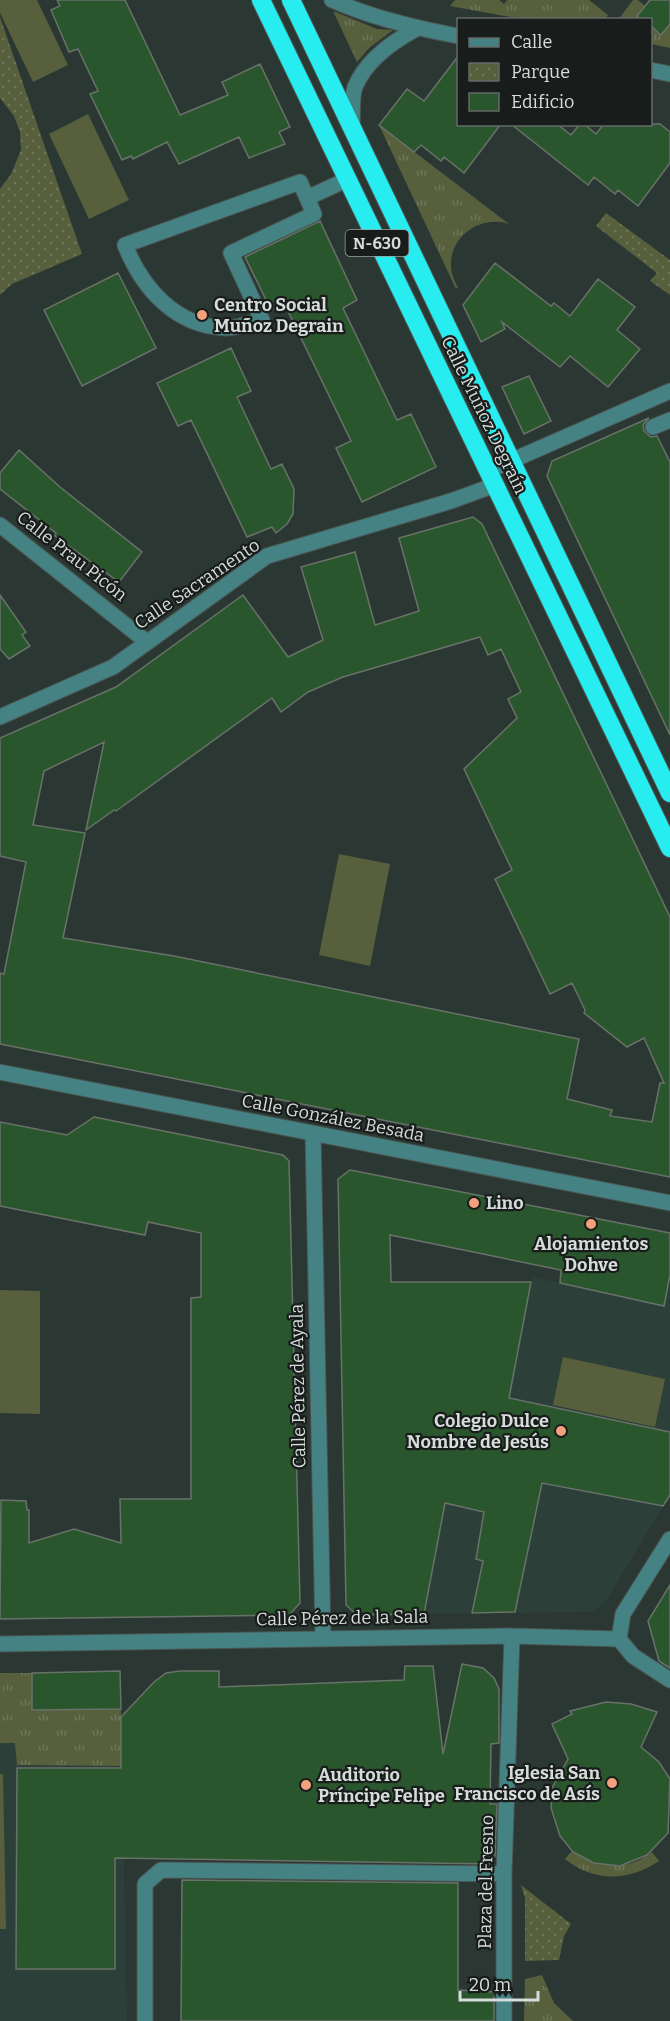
<svg xmlns="http://www.w3.org/2000/svg" width="670" height="2021" font-family="Bitter,serif">
  <style>
    .built { fill: #2c4039 }
    .grass { fill: url(#grass-tufts) }
    .park { fill: url(#park-dots) }
    .pitch { fill: #575f3d }
    .building { fill: #2a562e; stroke: #697269; stroke-width: 1.5; fill-rule: evenodd }
    .lines { fill: none; stroke-linecap: round; stroke-linejoin: round }
    .minor-casing { stroke: #4a5551; stroke-width: 17 }
    .highway-casing { stroke: #4a5551; stroke-width: 20 }
    .minor { stroke: #458283; stroke-width: 15 }
    .highway { stroke: #27edf0; stroke-width: 18 }
    .poi-dot { fill: #f2a07e; stroke: #181d1b; stroke-width: 2 }
    .labels { text-anchor: middle; stroke-width: 4.5; stroke-linejoin: round; paint-order: stroke }
    .shield { fill: #181d1b; stroke: #9ca3a0; stroke-width: 1.5 }
    .shield-label { font-size: 16px; font-weight: bold; fill: #d5dcd9 }
    .poi-label { font-size: 18px; font-weight: bold; fill: #d5dcd9; stroke: #181d1b; text-anchor: start }
    .street-label { font-size: 18px; fill: #d5dcd9; stroke: #181d1b }
  </style>
  <defs>
    <pattern id="grass-tufts" width="24" height="20" patternUnits="userSpaceOnUse" patternTransform="scale(1.5)"><rect width="24" height="20" fill="#575f3d"/><path d="M3 7l-1-3M5 7V3M7 7l1-3M15 17l-1-3M17 17v-4M19 17l1-3" fill="none" stroke="#6e7558"/></pattern>
    <pattern id="park-dots" width="8" height="8" patternUnits="userSpaceOnUse" patternTransform="scale(1.5)"><rect width="8" height="8" fill="#575f3d"/><path d="M2 2h.1M6 6h.1" fill="none" stroke="#6e7558" stroke-width="1.8" stroke-linecap="round"/></pattern>
  </defs>
  <rect width="100%" height="100%" fill="#2b3733"/>
  <path class="built" d="M670 1275V1495L605 1603 592 1612 427 1614 426 1606 445 1503 441 1345 516 1363 532 1277 663 1306Z
    M120 1671 127 2021H0V1673Z"/>
  <path class="grass" d="M455 0H499L504 4 507 0H589L608 15 605 20 521 19 450 6Z
    M633 0H638L645 6 642 19 618 20Z
    M333 11 377 29 393 30 369 48 357 62Z
    M670 24V48L651 44 650 26 661 35Z
    M379 125 509 224C472 212 435 251 458 287L456 289Z
    M0 1673H32V1710L121 1709V1766L17 1765 15 1743H0Z
    M572 1851C597 1868 627 1872 652 1852L659 1861C628 1882 594 1882 565 1859Z
    M542 1975 554 2003 573 2021H524L525 1979Z"/>
  <path class="park" d="M0 17 82 254 12 284 0 295V189L11 174 21 150 20 132 14 116 0 98Z
    M606 213 670 260V295L650 281 657 273 596 226Z
    M521 1885 571 1924 564 1936 559 1960 525 1961V1898Z"/>
  <path class="pitch" d="M0 0H37L68 65 33 82 0 13Z
    M88 114 129 200 89 219 49 134Z
    M339 854 390 864 370 966 319 955Z
    M0 1290 40 1291V1414L0 1413Z
    M563 1357 665 1379 655 1427 553 1405Z
    M0 1774H3L6 1929H0Z"/>
  <path class="building" d="M57 0H125L180 115 228 95 222 82 260 64 290 127 279 132 285 144 249 158 239 137 179 164 167 142 133 159 131 156 122 160 90 94 98 91 78 49 69 52 51 10 60 6Z
    M650 0H670V24L661 35 651 26V20H642L637 16Z
    M459 55V124H501L464 173 444 157 441 161 421 145 414 152 379 125 407 89 424 101Z
    M511 124H557L571 135 580 124H584L596 134 604 124H660L670 132V163L638 206 618 190 615 194 594 177 588 185Z
    M320 221 357 300 343 308 397 420 411 414 436 467 362 502 336 448 351 441 284 303 271 310 245 257Z
    M495 263 551 306 554 303 570 316 598 279 635 307 617 330 640 349 608 387 570 356 560 367 502 322 505 329 481 342 463 305Z
    M118 273 156 348 82 386 44 310Z
    M231 348 251 391 237 397 271 469 282 464 294 489 293 514 287 524 276 533 272 527 247 537 191 420 178 426 157 383Z
    M529 376 551 421 524 434 502 387Z
    M649 418 643 425 644 431 651 437 657 436 670 462V735L547 476 552 461Z
    M19 450 60 487 142 552 119 582 55 536 56 533 0 489V473Z
    M473 517 482 524 670 917V1177L0 1044V973L4 974 26 862 0 856V738L116 687 243 595 288 657 323 640 301 567 355 552 375 625 419 611 399 538ZM480 637 488 655 501 649 521 692 508 699 517 718 464 769 512 870 495 879 550 994 572 983 585 1010 584 1013 627 1047 644 1038 664 1083H660L652 1122 610 1116 612 1110 567 1099 579 1039 174 956 63 938 85 833 33 825 44 771 104 742 86 830 114 810 116 811 272 698 281 712 308 692 343 677Z
    M0 595 26 632 22 635 30 646 9 659 0 649Z
    M94 1117 283 1155 289 1161 300 1603 289 1615 0 1619 1 1500 26 1501 27 1510H29V1543L74 1529 121 1543 120 1499H191V1298L201 1297V1233L148 1222 145 1235 0 1206V1122L67 1135Z
    M350 1170 670 1233V1275L664 1306 560 1283 561 1270 390 1235 391 1282H531L509 1398 670 1432V1495L663 1506 542 1483 515 1612 472 1613 483 1561 476 1559 484 1512 445 1503 424 1614 357 1615 346 1605 338 1179Z
    M670 1585V1668L659 1661 648 1621Z
    M462 1664 483 1668 494 1678 499 1689V1743L491 1744 490 1804H497L495 1856 489 1864 115 1858V1969H16L17 1768H121V1717L154 1682 166 1673 180 1671H219V1687L404 1680 405 1666H433L443 1754Z
    M120 1671 121 1709 32 1710V1673Z
    M606 1702 631 1704 657 1712 641 1747 659 1762 670 1779 668 1833 647 1855 620 1866 594 1863 573 1852 560 1836 551 1808 553 1786 568 1759 552 1724 572 1714 570 1711Z
    M182 1880 458 1883V1990L494 1992V2021H181Z"/>
  <g class="lines">
    <g class="minor-casing">
      <path id="minor" d="M332 0C372 18 415 28 458 36
        M650 70 670 74
        M352 129C353 116 351 98 355 87 366 60 392 42 416 29
        M300 182 314 214 231 253 262 320C251 323 237 328 226 328 176 327 142 288 125 245Z
        M307 198 346 180
        M653 427 670 420
        M488 471 670 391
        M0 525 147 642
        M0 717 113 667 267 556 451 501 495 485
        M0 1072 670 1203
        M313 1134 323 1638
        M619 1639 623 1614 670 1539
        M0 1644 512 1636 619 1639 633 1656 670 1680
        M145 2021V1884L161 1870 504 1874
        M504 2021V1874L512 1636"/>
    </g>
    <g class="highway-casing">
      <path id="highway" d="M261 0 670 848
        M291 0 670 793"/>
    </g>
    <use href="#minor" class="minor"/>
    <use href="#highway" class="highway"/>
  </g>
  <g class="poi-dot">
    <circle cx="202" cy="315" r="6"/>
    <circle cx="474" cy="1203" r="6"/>
    <circle cx="591" cy="1224" r="6"/>
    <circle cx="561" cy="1431" r="6"/>
    <circle cx="612" cy="1783" r="6"/>
    <circle cx="306" cy="1785" r="6"/>
  </g>
  <g class="labels">
    <rect class="shield" x="345.5" y="230" width="63" height="26" rx="4.5"/>
    <g class="shield-label">
      <text x="377" y="249">N-630</text>
    </g>
    <g class="poi-label">
      <text x="214" y="311">Centro Social<tspan x="214" dy="21">Muñoz Degrain</tspan></text>
      <text x="486" y="1209">Lino</text>
      <text x="591" y="1250" text-anchor="middle">Alojamientos<tspan x="591" dy="21">Dohve</tspan></text>
      <text x="549" y="1427" text-anchor="end">Colegio Dulce<tspan x="549" dy="21">Nombre de Jesús</tspan></text>
      <text x="600" y="1779" text-anchor="end">Iglesia San<tspan x="600" dy="21">Francisco de Asís</tspan></text>
      <text x="318" y="1781">Auditorio<tspan x="318" dy="21">Príncipe Felipe</tspan></text>
    </g>
    <g class="street-label">
      <text transform="translate(484 415) rotate(64)" y="6">Calle Muñoz Degraín</text>
      <text transform="translate(72 556) rotate(38)" y="6">Calle Prau Picón</text>
      <text transform="translate(197 584) rotate(-34)" y="6">Calle Sacramento</text>
      <text transform="translate(333 1118) rotate(11)" y="6">Calle González Besada</text>
      <text transform="translate(298 1386) rotate(-91)" y="6">Calle Pérez de Ayala</text>
      <text transform="translate(342 1618) rotate(-1)" y="6">Calle Pérez de la Sala</text>
      <text transform="translate(486 1882) rotate(-89)" y="6">Plaza del Fresno</text>
    </g>
  </g>
  <rect x="457" y="18" width="195" height="108" fill="#181d1b" stroke="#646967" stroke-width="1.5"/>
  <rect x="469" y="38" width="30" height="9" fill="#458283" stroke="#646967" stroke-width="1.5"/>
  <text x="511" y="48" font-size="18" fill="#d5dcd9">Calle</text>
  <rect x="469" y="63" width="30" height="18" fill="url(#park-dots)" stroke="#646967" stroke-width="1.5"/>
  <text x="511" y="78" font-size="18" fill="#d5dcd9">Parque</text>
  <rect x="469" y="93" width="30" height="18" fill="#2a562e" stroke="#646967" stroke-width="1.5"/>
  <text x="511" y="108" font-size="18" fill="#d5dcd9">Edificio</text>
  <path d="M460 1991v9h78v-9" fill="none" stroke="#d5dcd9" stroke-width="3"/>
  <text x="469" y="1991" font-size="18" fill="#d5dcd9" stroke="#181d1b" stroke-width="4.5" paint-order="stroke">20 m</text>
</svg>
